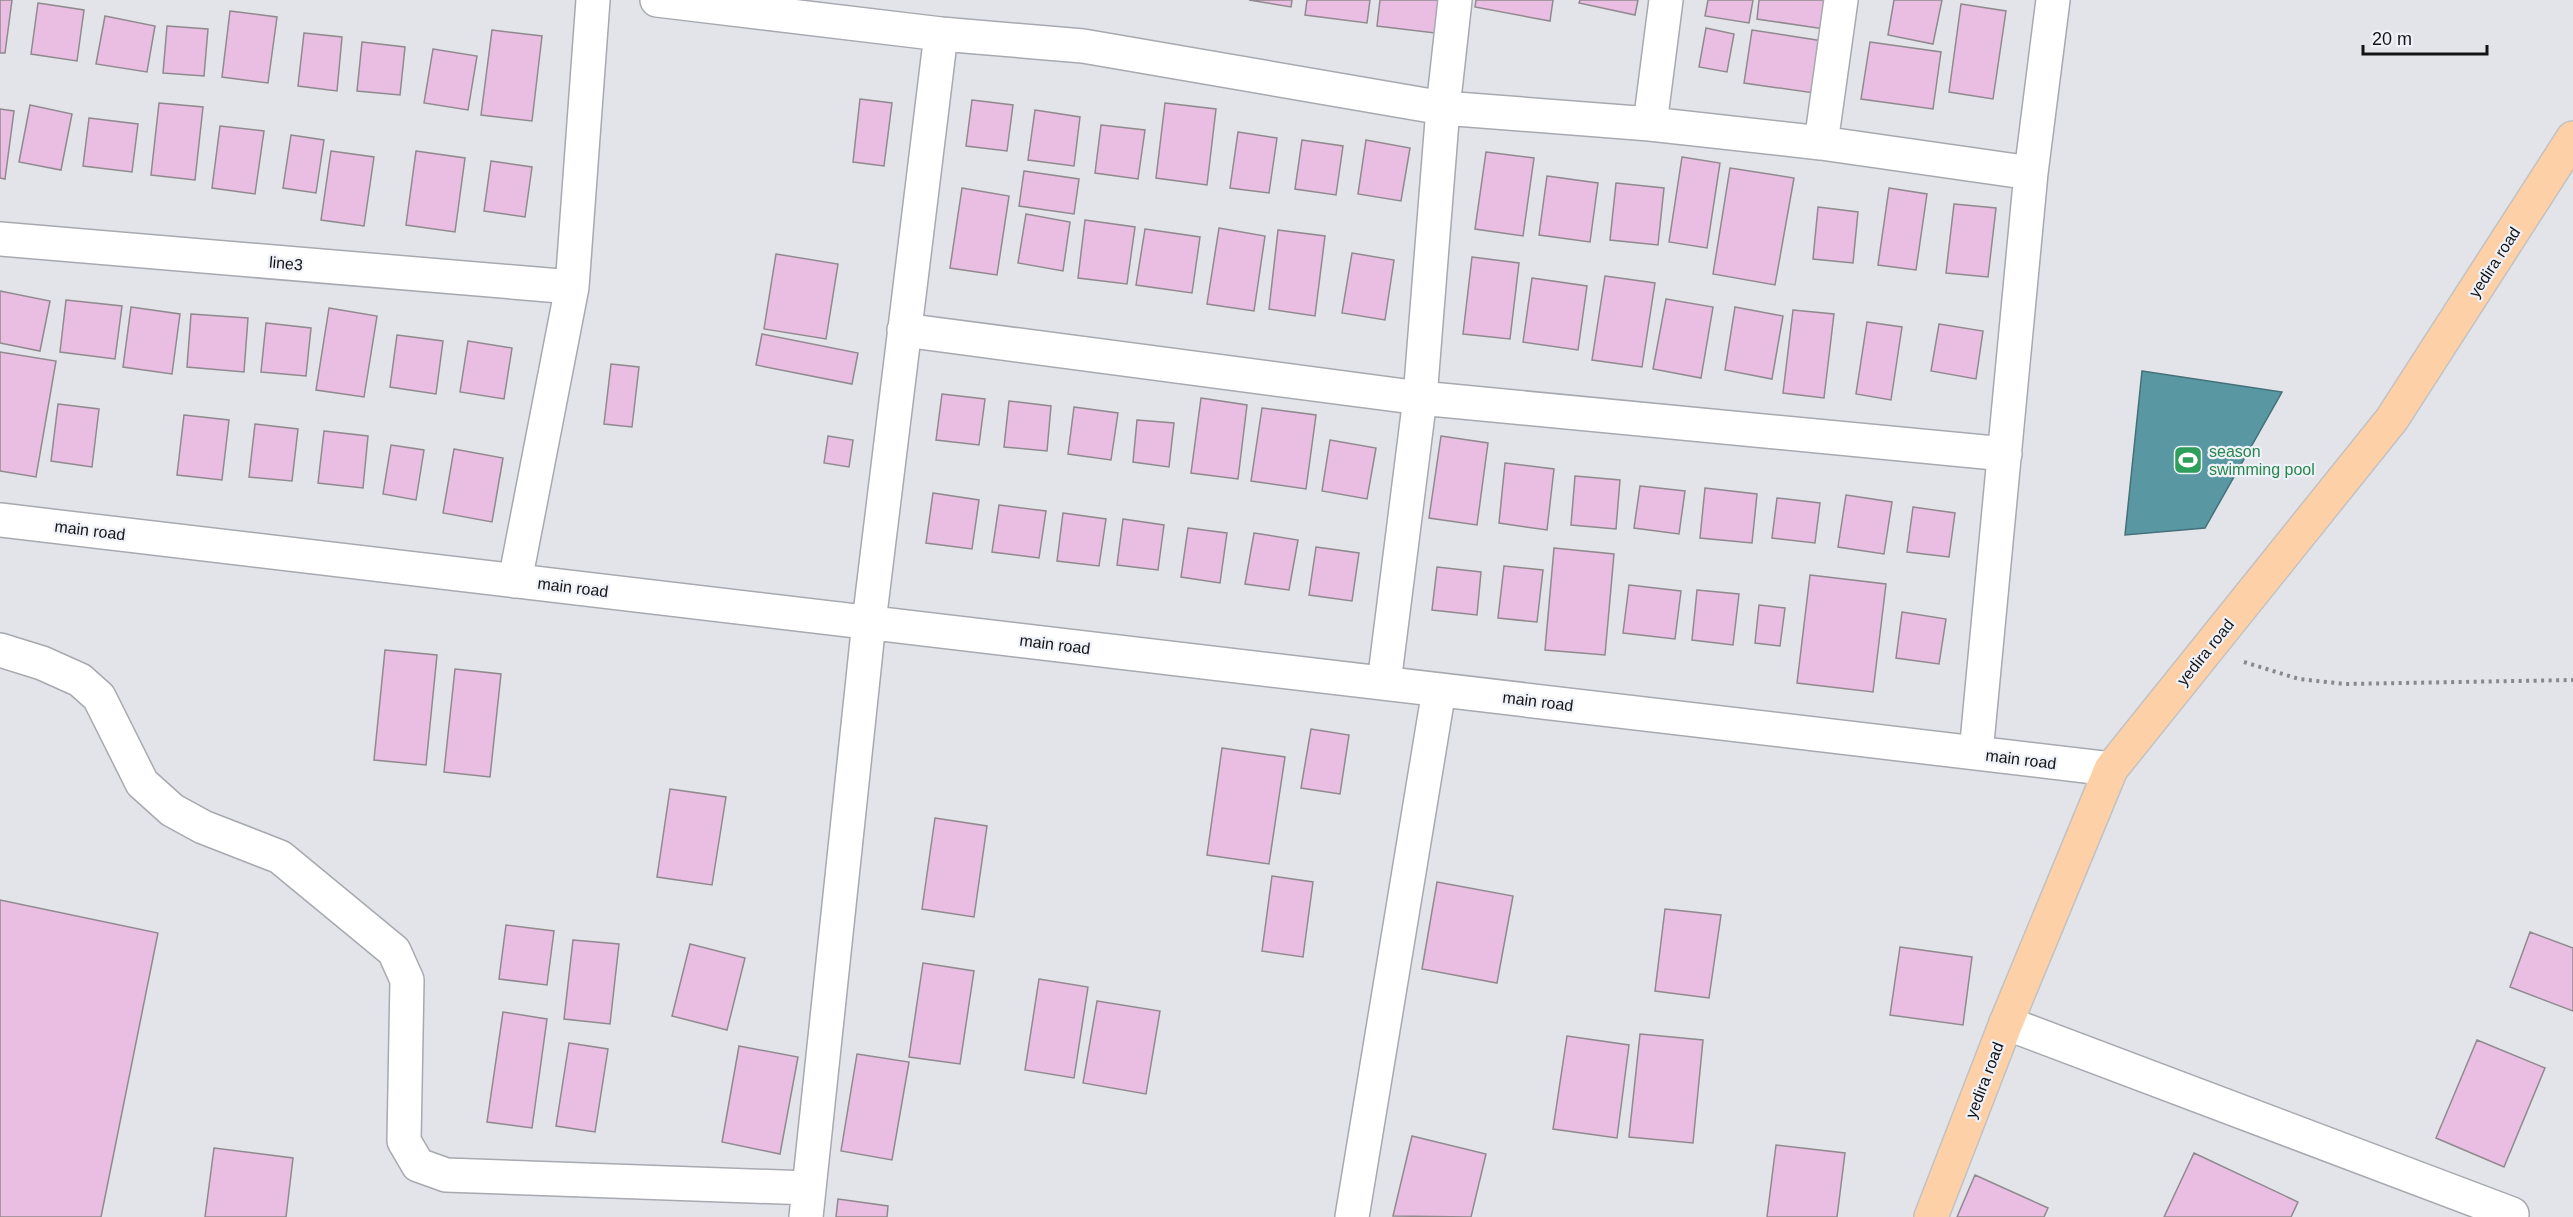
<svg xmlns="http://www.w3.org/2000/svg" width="2573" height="1217" font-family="Arial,sans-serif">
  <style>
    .water { fill: #5998a3; stroke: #447079; stroke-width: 1.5 }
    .building { fill: #e9bee2; stroke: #908a8f; stroke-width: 1.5 }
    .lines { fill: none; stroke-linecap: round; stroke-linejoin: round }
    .minor-casing { stroke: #a7a9af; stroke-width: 36 }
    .major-casing { stroke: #c2c2c2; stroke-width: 36 }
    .path { stroke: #86888c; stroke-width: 4; stroke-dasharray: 3 4.5; stroke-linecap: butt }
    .minor { stroke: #fff; stroke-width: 33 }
    .major { stroke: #fdd0a7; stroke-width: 33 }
    .labels { text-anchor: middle; stroke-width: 4.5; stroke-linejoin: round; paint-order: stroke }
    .street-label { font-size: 16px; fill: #131416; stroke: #eff1f8 }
    .leisure-label { font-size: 16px; fill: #27864d; stroke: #eff1f8; text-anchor: start }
  </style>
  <rect width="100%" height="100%" fill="#e2e4ea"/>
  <path class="water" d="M2142 371 2282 392 2205 528 2125 535Z"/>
  <path class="building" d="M0 0H12L5 53H0Z
    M1249 0H1292L1291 7Z
    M1307 0H1370L1367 23 1305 15Z
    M1380 0H1439L1435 33 1377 26Z
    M1476 0H1553L1550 21 1475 7Z
    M1580 0H1638L1635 15 1579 3Z
    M1708 0H1753L1749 23 1705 16Z
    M1759 0H1835L1831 30 1757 19Z
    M1894 0H1942L1933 44 1888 35Z
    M38 3 84 10 77 61 31 54Z
    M1961 4 2006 11 1993 99 1949 92Z
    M230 11 277 17 268 83 222 77Z
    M105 16 155 26 147 72 96 64Z
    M167 26 208 29 204 76 163 73Z
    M1706 28 1734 34 1727 72 1699 67Z
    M492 30 542 36 532 121 481 115Z
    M1752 30 1829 42 1821 94 1744 83Z
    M304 33 342 37 337 91 298 86Z
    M362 42 405 47 400 95 357 91Z
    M1870 42 1941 52 1933 109 1861 99Z
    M433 49 477 56 468 110 424 103Z
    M860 99 892 103 884 166 853 162Z
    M972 100 1013 105 1007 151 966 146Z
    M159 103 203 107 195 180 151 175Z
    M1165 103 1216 109 1207 185 1156 178Z
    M30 105 72 114 61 170 19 162Z
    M0 109 14 111 5 179 0 178Z
    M1035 110 1080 117 1074 166 1028 160Z
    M89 118 138 124 132 172 83 166Z
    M1101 125 1145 130 1138 179 1095 173Z
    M220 126 264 131 255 194 212 188Z
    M1238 132 1277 138 1269 193 1230 188Z
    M291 135 324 140 316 193 283 188Z
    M1302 140 1343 146 1336 195 1295 189Z
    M1366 140 1410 148 1401 201 1358 194Z
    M331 151 374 157 364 226 321 220Z
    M416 151 465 158 455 232 406 225Z
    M1486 152 1534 158 1523 236 1475 229Z
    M1682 157 1720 163 1707 248 1669 242Z
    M491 161 532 167 525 217 484 211Z
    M1730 168 1794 178 1775 285 1713 274Z
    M1024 171 1079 179 1074 214 1019 206Z
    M1547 176 1598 183 1590 242 1539 235Z
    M1616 183 1664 188 1658 245 1610 240Z
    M962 188 1009 196 997 275 950 268Z
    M1889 188 1927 194 1916 270 1878 265Z
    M1954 204 1996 208 1988 277 1946 273Z
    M1818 207 1858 212 1853 263 1813 259Z
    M1026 214 1070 222 1063 271 1018 263Z
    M1085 220 1135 227 1127 284 1078 278Z
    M1219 228 1265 236 1254 311 1207 304Z
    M1145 229 1200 237 1192 293 1136 285Z
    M1278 230 1325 236 1315 316 1269 309Z
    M1352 253 1394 260 1385 320 1342 313Z
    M776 254 838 264 826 339 764 329Z
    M1472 257 1519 263 1510 339 1463 334Z
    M1605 276 1655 283 1642 367 1592 360Z
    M1532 278 1587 286 1578 350 1523 342Z
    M0 291 50 301 40 351 0 343Z
    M1666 299 1713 307 1701 378 1653 369Z
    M66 300 122 306 115 359 60 352Z
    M131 307 180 314 172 374 123 367Z
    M1735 307 1783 316 1772 379 1725 370Z
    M329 308 377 316 364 397 316 390Z
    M1793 310 1834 314 1824 398 1783 393Z
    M191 314 248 318 244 372 187 367Z
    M1867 322 1902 327 1891 400 1856 394Z
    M266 323 311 328 306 376 261 372Z
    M1939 324 1983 331 1976 379 1931 371Z
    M762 334 858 353 852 384 756 365Z
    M397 335 443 341 436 394 390 387Z
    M468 341 512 348 504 399 460 392Z
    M0 352 56 361 36 477 0 471Z
    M611 364 639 367 632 427 604 424Z
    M942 394 985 399 979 445 936 440Z
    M1201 398 1247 405 1238 479 1191 473Z
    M1009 401 1051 406 1047 451 1004 447Z
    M58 404 99 409 92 467 51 461Z
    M1074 407 1118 413 1111 460 1068 454Z
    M1262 408 1316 415 1306 489 1251 481Z
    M184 415 229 420 222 480 177 475Z
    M1137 420 1174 423 1169 467 1133 462Z
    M255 424 298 429 292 481 249 477Z
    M324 431 368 436 363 488 318 483Z
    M828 436 853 440 849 467 824 463Z
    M1441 436 1488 443 1477 525 1429 518Z
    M1330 440 1376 448 1367 499 1322 491Z
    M391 445 424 450 416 500 383 494Z
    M454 449 503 458 492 522 443 513Z
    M1505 463 1554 469 1547 530 1499 523Z
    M1575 476 1620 480 1616 529 1571 525Z
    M1640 486 1685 491 1679 534 1634 528Z
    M1705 488 1757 494 1752 543 1700 538Z
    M933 493 979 500 972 549 926 543Z
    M1846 495 1892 502 1884 554 1838 547Z
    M1777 498 1820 503 1815 543 1772 538Z
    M999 505 1046 511 1039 558 992 552Z
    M1913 507 1955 513 1949 557 1907 552Z
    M1063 513 1106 519 1099 566 1057 561Z
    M1123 519 1164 525 1158 570 1117 565Z
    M1188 528 1227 533 1220 583 1181 577Z
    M1254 533 1298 540 1289 590 1245 584Z
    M1316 547 1359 553 1352 601 1309 595Z
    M1554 548 1614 554 1605 655 1545 650Z
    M1504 566 1543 570 1537 622 1498 618Z
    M1437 567 1481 572 1477 615 1432 610Z
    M1810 575 1886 584 1873 692 1797 683Z
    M1629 585 1681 591 1675 639 1623 633Z
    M1697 590 1739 594 1733 645 1692 640Z
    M1759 605 1785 608 1780 646 1755 643Z
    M1902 612 1946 619 1939 664 1896 658Z
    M385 650 437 655 426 765 374 760Z
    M455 669 501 674 490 777 444 772Z
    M1311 729 1349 735 1340 794 1301 788Z
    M1222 748 1285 757 1269 864 1207 855Z
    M670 789 726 797 712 885 657 877Z
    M935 818 987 826 974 917 922 909Z
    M1272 876 1313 882 1303 957 1262 951Z
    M1437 882 1513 896 1497 983 1422 969Z
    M0 900 158 933 101 1217H0Z
    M1665 909 1721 915 1709 998 1655 991Z
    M506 925 554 931 547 985 499 979Z
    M2530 932 2573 948V1011L2510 987Z
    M573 940 619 944 610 1024 564 1019Z
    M690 944 745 958 727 1030 672 1016Z
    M1900 947 1972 957 1963 1025 1890 1015Z
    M923 963 974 971 960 1064 909 1057Z
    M1039 979 1088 987 1074 1078 1025 1070Z
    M1097 1001 1160 1011 1146 1094 1083 1083Z
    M503 1012 547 1019 532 1128 487 1122Z
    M1640 1034 1703 1040 1693 1143 1629 1137Z
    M1567 1036 1629 1045 1617 1138 1553 1129Z
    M2477 1040 2545 1068 2504 1167 2436 1138Z
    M569 1043 608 1049 595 1132 556 1126Z
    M739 1046 798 1057 780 1154 722 1142Z
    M857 1054 909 1062 892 1160 841 1151Z
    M1412 1136 1486 1154 1471 1217 1393 1216Z
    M1776 1145 1845 1153 1837 1217H1767Z
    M214 1148 293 1158 286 1217H205Z
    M2194 1153 2298 1202 2291 1217H2164Z
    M1975 1175 2048 1208 2044 1217H1957Z
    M838 1199 888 1206 887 1217H836Z"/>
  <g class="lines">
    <g class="minor-casing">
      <path id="minor" d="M657 0 941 34 1083 46 1443 108 1650 124 1821 143 2031 173
        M1650 124 1666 0
        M1821 143 1841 0
        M0 239 572 287
        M904 330 1420 398 2005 454
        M0 520 2111 769
        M515 581 572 287 593 0
        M0 650 42 663 80 680 99 697 142 783 172 810 203 827 280 857 394 951 407 980 404 1141 418 1165 446 1175 809 1188
        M1384 683 1420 398 1443 108 1455 0
        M1976 753 2031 173 2053 0
        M2006 1023 2512 1214
        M806 1217 869 622 941 34
        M1352 1217 1439 690"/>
    </g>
    <g class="major-casing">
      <path id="major" d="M1931 1217 2006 1023 2111 769 2392 419 2573 138"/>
    </g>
    <path class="path" d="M2244 662 2299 679 2345 684 2573 680"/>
    <use href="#minor" class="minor"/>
    <use href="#major" class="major"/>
  </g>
  <defs>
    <g id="stadium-square" transform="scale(1.5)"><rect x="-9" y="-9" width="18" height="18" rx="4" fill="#2e9e5b" stroke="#eff1f8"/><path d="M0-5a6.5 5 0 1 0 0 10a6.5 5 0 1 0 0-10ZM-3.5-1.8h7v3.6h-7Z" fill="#fff"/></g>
  </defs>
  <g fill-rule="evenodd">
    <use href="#stadium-square" x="2188" y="460"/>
  </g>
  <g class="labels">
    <g class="street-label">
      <text transform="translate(2494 262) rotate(-57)" y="6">yedira road</text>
      <text transform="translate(286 263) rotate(5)" y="6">line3</text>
      <text transform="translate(90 530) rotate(7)" y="6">main road</text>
      <text transform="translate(573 587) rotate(7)" y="6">main road</text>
      <text transform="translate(1055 644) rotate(7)" y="6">main road</text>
      <text transform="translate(2205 652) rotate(-51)" y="6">yedira road</text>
      <text transform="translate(1538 701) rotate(7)" y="6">main road</text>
      <text transform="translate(2021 759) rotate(7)" y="6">main road</text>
      <text transform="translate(1984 1080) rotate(-69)" y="6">yedira road</text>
    </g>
    <g class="leisure-label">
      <text x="2209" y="457">season<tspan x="2209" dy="18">swimming pool</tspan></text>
    </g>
  </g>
  <path d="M2363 45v9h124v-9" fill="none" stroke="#131416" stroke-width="3"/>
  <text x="2372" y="45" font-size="18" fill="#131416" stroke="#eff1f8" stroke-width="4.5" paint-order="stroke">20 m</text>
</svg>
